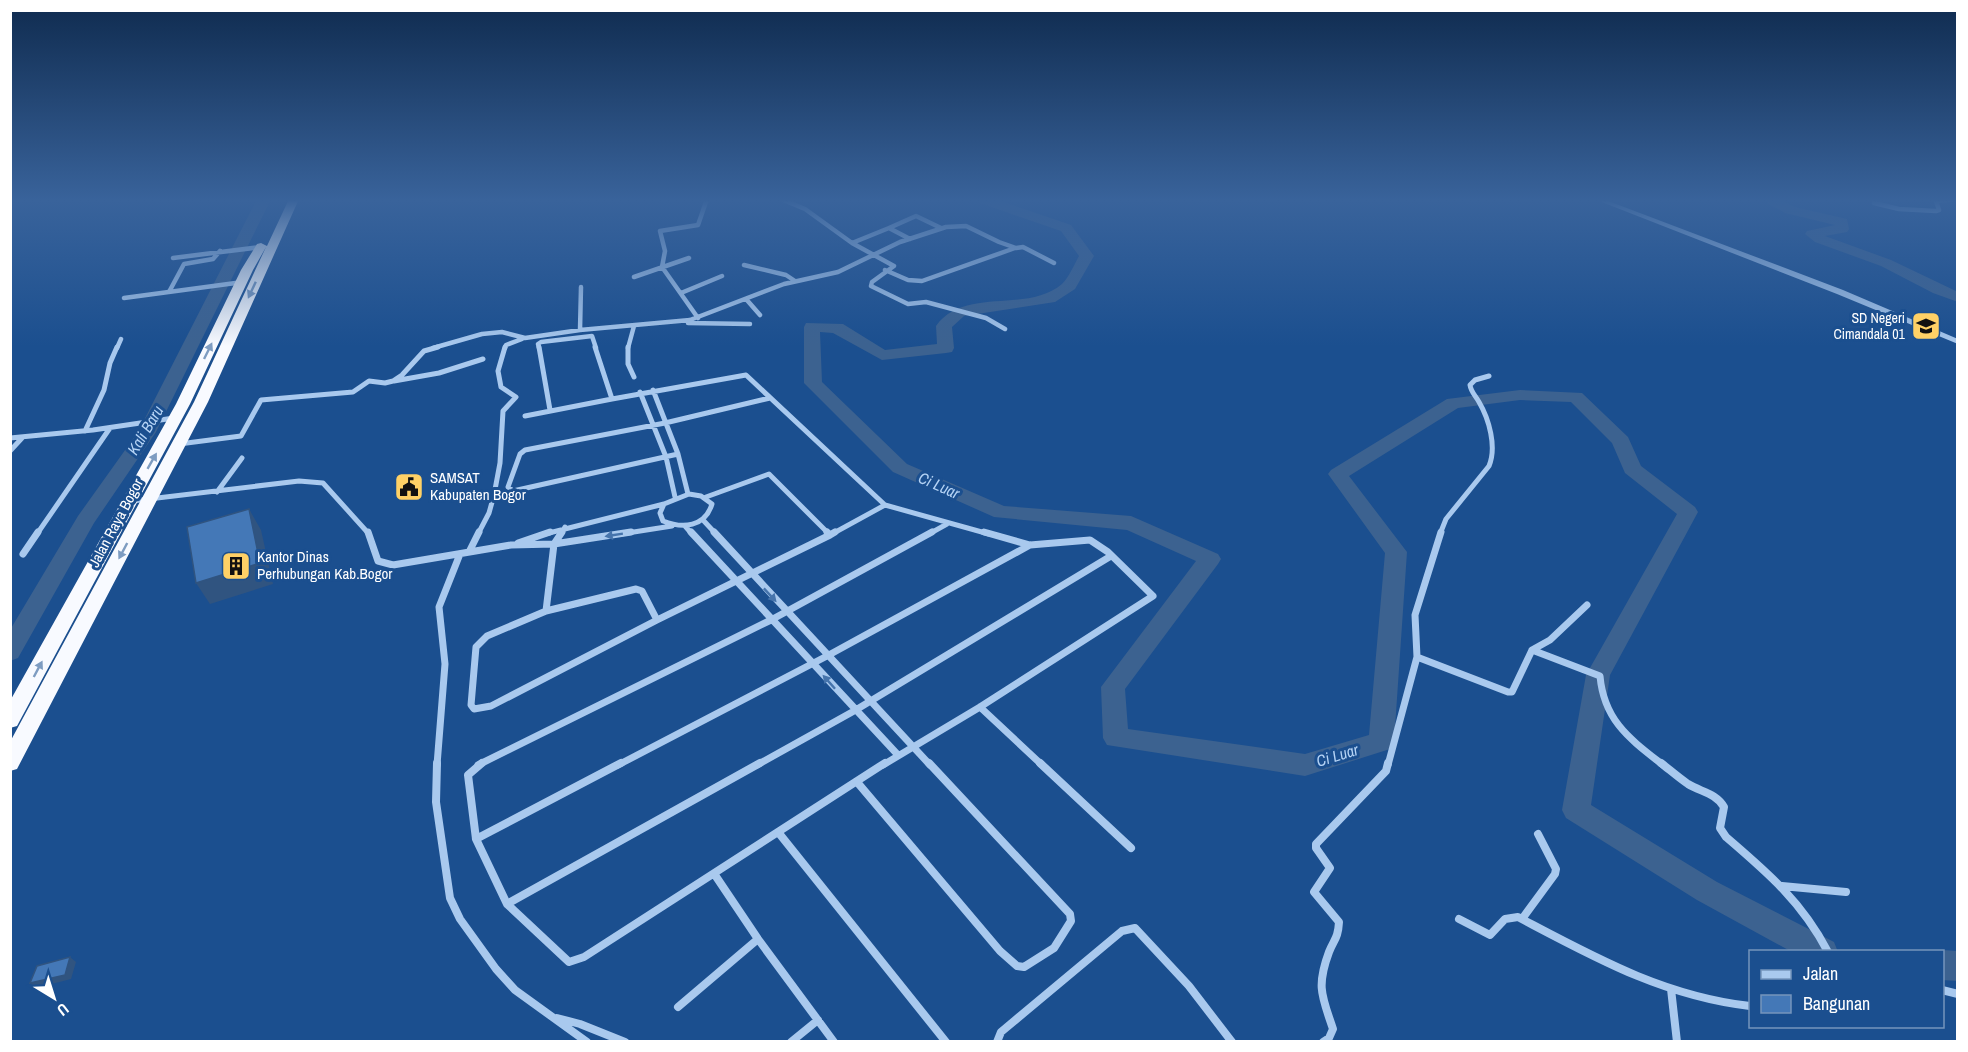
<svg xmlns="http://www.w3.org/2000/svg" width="1968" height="1052" font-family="'Archivo Narrow',sans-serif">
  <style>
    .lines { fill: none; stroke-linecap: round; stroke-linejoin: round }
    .river { fill: #3c6290; fill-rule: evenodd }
    .minor-far3 { stroke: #a9c9ee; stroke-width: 4.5 }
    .minor-far2 { stroke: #a9c9ee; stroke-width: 5 }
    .minor-far1 { stroke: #a9c9ee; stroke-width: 7 }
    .minor { stroke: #a9c9ee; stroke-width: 8 }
    .tertiary { fill: #a9c9ee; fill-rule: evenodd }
    .trunk { fill: #f8faff; fill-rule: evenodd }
    .shaded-wall { fill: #305480 }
    .building { fill: #4478b7; stroke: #305480; stroke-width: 1.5 }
    .oneway { fill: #7e9cc1 }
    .oneway2 { fill: #4674ac }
    .labels { text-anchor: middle; stroke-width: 6; stroke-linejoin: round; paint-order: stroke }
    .far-poi-label { font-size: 14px; fill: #fff; stroke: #1b4f8f; text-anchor: end }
    .poi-label { font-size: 15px; fill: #fff; stroke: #1b4f8f; text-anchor: start }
    .street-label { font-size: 15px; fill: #fff; stroke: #1b4f8f }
    .water-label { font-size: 16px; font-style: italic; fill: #b5d3f5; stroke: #1b4f8f }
  </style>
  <rect width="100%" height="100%" fill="#1b4f8f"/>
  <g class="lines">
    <path class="river" d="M257 199H271L156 432 94 523 18 658 10 661V630L78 516 138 432Z
      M975 199H995L1071 225 1094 256 1075 289 1055 302 964 316 952 327 954 348 952 352 946 353 882 360 833 333 820 332 822 382 907 464 1004 506 1131 516 1218 554 1221 559 1218 564 1125 689 1128 729 1305 754 1369 735 1385 553 1328 474 1331 470 1447 399 1520 390 1582 393 1628 437 1641 466 1695 507 1698 512 1610 675 1591 805 1717 882 1834 942 1838 952H1792L1697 900 1566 818 1562 810 1586 675 1677 514 1625 473 1612 443 1571 402 1520 400 1458 408 1349 476 1407 552 1394 742 1390 749 1305 776 1107 745 1103 738 1101 687 1196 561 1127 530 994 517 893 472 804 383V327L806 323 843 324 885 350 937 344 936 326C965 286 1027 314 1062 284 1069 277 1074 265 1079 256L1061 231 977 202Z
      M1760 199H1778L1795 207 1847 219 1849 229 1847 232 1825 236 1891 260 1958 292V302L1933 293 1881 266 1815 242 1805 234 1807 231 1835 225 1785 213Z
      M1942 950 1958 951V981L1942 980V952H1938Z"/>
    <path class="minor-far3" d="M781 199 805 209 852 243 894 266 872 282 871 286 908 304 926 302 986 318 1005 329
      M1874 203 1899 209 1936 211 1939 210 1936 201 1958 199
      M910 239 889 228 916 216 941 228
      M852 243 889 228
      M173 258 261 247
      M744 265 786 275 795 281
      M885 270 908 280 922 281 1015 248
      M634 277 689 258
      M169 292 184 264 213 259 220 251
      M681 293 722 276
      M124 298 243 282
      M746 299 760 315
      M698 318 662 267 665 251 660 231 698 225 707 199
      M688 323 750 324
      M580 330 581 287
      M117 348 121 339
      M433 348 482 334 502 332 525 338 580 330 690 320 784 284 838 272 900 242 946 227 966 226 999 242 1016 248 1023 247 1054 263
      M505 348 506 345 522 339
      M539 348 538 344 541 342 592 336 596 348
      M628 348 634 326"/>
    <path class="minor-far2" d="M539 347 550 410
      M595 347 612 399 746 375 885 505 989 534
      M628 347V364L634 377
      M394 381 439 373 483 359
      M653 390 678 454 688 494
      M640 392 666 457 675 497
      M525 416 612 399
      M85 431 104 390 110 363 117 347
      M10 438 93 430 174 418
      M179 444 241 436 261 400 353 392 369 381 385 383 393 381 402 375 424 351 438 347
      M10 451 22 438
      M678 454 513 491 508 487 520 454 525 450 665 423 770 398
      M217 492 242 458
      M689 494 701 496 712 504C705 527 683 529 663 521L660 513 664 504Z
      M706 497 769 474 829 534
      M132 501 299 481 323 483 369 534
      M703 520 716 534
      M685 526 692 534
      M37 534 110 428
      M478 534 489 513 494 495 500 463 503 411 516 397 501 387 498 371 505 347
      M545 534 664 504
      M561 534 565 527
      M621 534 672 526
      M832 534 885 505
      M929 534 947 524
      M1440 534 1446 519 1489 466C1497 447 1489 419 1479 402 1475 395 1471 392 1470 385L1475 380 1489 376"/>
    <path class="minor-far1" d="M368 532 378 561 393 565 511 545 554 544 631 532
      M562 532 554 544 546 611 487 636 476 647 471 705 474 709 491 706 657 620 830 535
      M691 532 898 755
      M714 532 930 765
      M827 532 830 535 835 532
      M518 543 550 532
      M469 552 479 532
      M23 554 38 532
      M546 611 636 589 642 591 657 620
      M1532 650 1550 640 1587 605
      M1417 657 1508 692H1512L1532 650 1600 676C1604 721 1630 739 1663 765
      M980 707 1042 765
      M437 765 445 664 439 607 460 554
      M478 765 771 620 932 532
      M618 765 827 656 1030 545
      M757 765 854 711 1111 556
      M883 765 980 707 1153 596 1108 552 1090 540 1030 545 984 532
      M1388 765 1417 657 1415 615 1441 532"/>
    <path class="minor" d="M437 763 436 802 450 898 460 919 496 969 515 990 587 1042
      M482 763 468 775 476 839 507 904 569 962 584 957 885 763
      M1040 763 1131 848
      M1661 763C1670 770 1679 778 1688 784 1701 792 1716 793 1724 807L1720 828 1726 837C1768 873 1802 902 1828 952
      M857 782 1000 951 1017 966 1024 967 1054 948 1071 921 1070 914 929 763
      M778 832 946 1042
      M476 839 621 763
      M715 875 758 939 834 1042
      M1782 886 1846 892
      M507 904 760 763
      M1459 919 1490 935 1505 919 1518 917C1594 957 1663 996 1750 1006
      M1522 919 1555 874 1556 869 1538 834
      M1671 989 1677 1042
      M1942 990 1958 994
      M678 1007 758 939
      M557 1018 580 1024 625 1042
      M791 1042 818 1020
      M997 1042 1001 1032 1122 931 1135 928 1189 986 1232 1042
      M1323 1042 1329 1038 1333 1029C1322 996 1316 987 1329 952 1334 939 1338 939 1339 922L1314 892 1330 868 1316 848V844L1386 771 1388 763"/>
    <path class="tertiary" d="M1594 199H1603L1843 290 1958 339V344L1837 294Z"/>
    <path class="trunk" d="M289 199H299L208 402 17 769 10 771V742L194 402 266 247 253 270 190 404 17 726 10 728V701L176 404 241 270 257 244 261 243 267 246Z"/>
  </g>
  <path class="shaded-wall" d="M249 509 261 530 273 584 210 604 196 583Z
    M70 957 76 962 71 979 36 988 30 983Z"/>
  <path class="building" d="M249 509 260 563 196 583 187 527Z
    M70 957 65 975 30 983 37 966Z"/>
  <defs><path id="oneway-solid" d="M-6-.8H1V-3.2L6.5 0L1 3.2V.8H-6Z" transform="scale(1.5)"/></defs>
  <g class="oneway">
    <use href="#oneway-solid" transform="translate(252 290) rotate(115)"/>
    <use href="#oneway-solid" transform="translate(208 351) rotate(-64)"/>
    <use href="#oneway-solid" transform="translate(152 461) rotate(-60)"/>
    <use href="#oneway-solid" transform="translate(123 551) rotate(118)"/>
    <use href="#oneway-solid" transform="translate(38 669) rotate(-62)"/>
  </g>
  <g class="oneway2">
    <use href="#oneway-solid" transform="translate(614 535) rotate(171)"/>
    <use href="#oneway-solid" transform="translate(770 595) rotate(47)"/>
    <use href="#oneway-solid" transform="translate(829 682) rotate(-132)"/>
  </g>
  <linearGradient id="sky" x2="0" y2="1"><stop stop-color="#0f2b4f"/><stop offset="0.58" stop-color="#39639b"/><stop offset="1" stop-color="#39639b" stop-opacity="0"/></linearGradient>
  <rect width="1968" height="346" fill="url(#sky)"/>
  <defs>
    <g id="school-square" transform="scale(1.5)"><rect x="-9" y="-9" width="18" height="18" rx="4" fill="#ffd166" stroke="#1b4f8f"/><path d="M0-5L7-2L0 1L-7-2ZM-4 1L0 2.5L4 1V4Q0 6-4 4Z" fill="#111"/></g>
    <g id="civic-square" transform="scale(1.5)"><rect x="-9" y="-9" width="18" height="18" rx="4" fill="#ffd166" stroke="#1b4f8f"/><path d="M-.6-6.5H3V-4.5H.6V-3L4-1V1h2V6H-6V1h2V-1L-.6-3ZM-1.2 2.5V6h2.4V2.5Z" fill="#111"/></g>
    <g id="building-square" transform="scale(1.5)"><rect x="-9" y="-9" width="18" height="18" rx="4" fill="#ffd166" stroke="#1b4f8f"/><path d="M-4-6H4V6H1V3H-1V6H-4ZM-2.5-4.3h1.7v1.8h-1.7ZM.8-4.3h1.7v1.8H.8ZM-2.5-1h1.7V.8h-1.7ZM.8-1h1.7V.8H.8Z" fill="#111"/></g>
  </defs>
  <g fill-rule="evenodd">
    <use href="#school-square" x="1926" y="326"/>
    <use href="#civic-square" x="409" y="487"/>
    <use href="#building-square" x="236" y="566"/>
  </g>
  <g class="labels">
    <g class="far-poi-label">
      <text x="1905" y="323">SD Negeri<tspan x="1905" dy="16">Cimandala 01</tspan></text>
    </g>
    <g class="poi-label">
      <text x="430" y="483">SAMSAT<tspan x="430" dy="17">Kabupaten Bogor</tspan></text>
      <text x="257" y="562">Kantor Dinas<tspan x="257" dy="17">Perhubungan Kab.Bogor</tspan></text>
    </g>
    <g class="street-label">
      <text transform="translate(116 523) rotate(-62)" y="5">Jalan Raya Bogor</text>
    </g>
    <g class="water-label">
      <text transform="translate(145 430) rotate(-59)" y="6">Kali Baru</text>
      <text transform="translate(939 485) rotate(24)" y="6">Ci Luar</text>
      <text transform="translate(1337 755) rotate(-17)" y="6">Ci Luar</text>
    </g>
  </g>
  <rect width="1968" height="1052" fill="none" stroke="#ffffff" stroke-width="24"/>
  <rect x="1749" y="950" width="195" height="78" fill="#1b4f8f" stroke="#7695bc" stroke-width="1.5"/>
  <rect x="1761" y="970" width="30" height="9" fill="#a9c9ee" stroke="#7695bc" stroke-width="1.5"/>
  <text x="1803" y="980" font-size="18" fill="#ffffff">Jalan</text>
  <rect x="1761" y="995" width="30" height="18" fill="#4478b7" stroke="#7695bc" stroke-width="1.5"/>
  <text x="1803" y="1010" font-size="18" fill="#ffffff">Bangunan</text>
  <g transform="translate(54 998) rotate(142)" stroke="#1b4f8f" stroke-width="4.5" paint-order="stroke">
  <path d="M0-4.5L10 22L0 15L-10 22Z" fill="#ffffff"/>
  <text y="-9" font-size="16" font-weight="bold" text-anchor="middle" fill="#ffffff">U</text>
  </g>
</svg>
